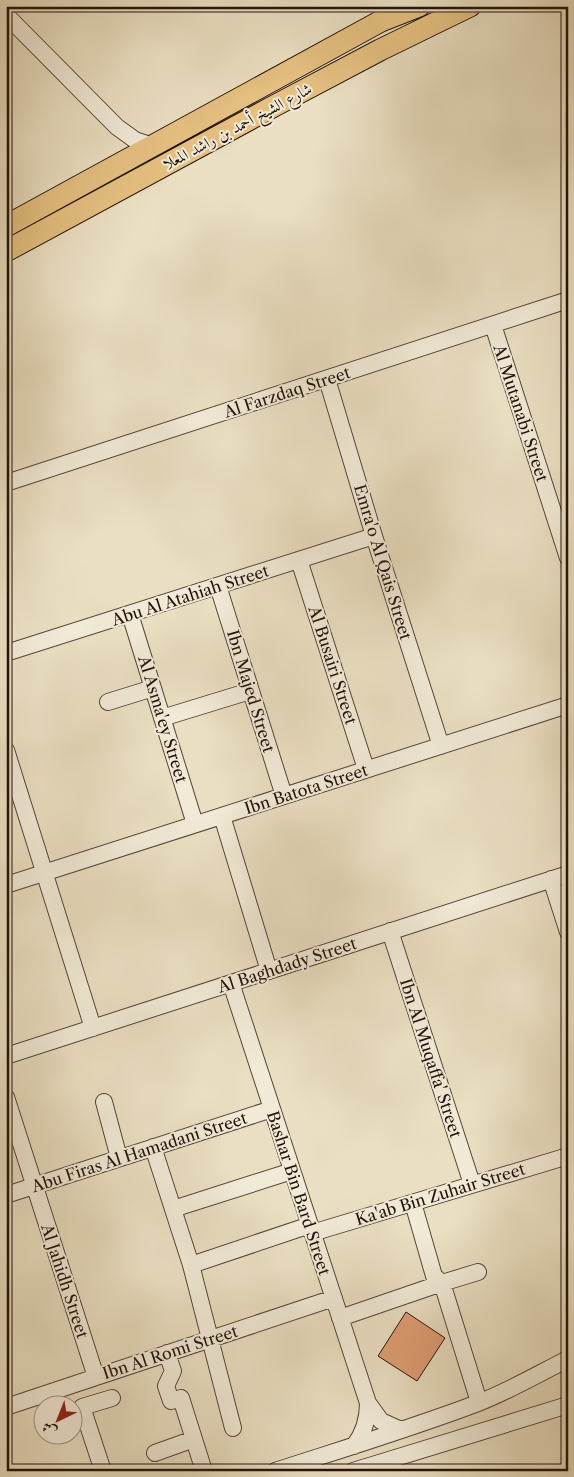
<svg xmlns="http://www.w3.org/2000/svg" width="574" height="1477" font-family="'Libre Caslon Text',Amiri,serif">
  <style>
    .building { fill: #df9d73; stroke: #23120a }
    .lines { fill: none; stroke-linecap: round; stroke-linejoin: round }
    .minor-casing { stroke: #554538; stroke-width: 18 }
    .major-casing { stroke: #23120a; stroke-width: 23 }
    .minor { stroke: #f1ead7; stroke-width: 16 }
    .major { stroke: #e5c081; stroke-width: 21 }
    .labels { text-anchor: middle; stroke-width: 4; stroke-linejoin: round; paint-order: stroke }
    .street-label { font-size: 16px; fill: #23120a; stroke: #f1ead7 }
  </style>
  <rect width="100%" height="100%" fill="#eadfc2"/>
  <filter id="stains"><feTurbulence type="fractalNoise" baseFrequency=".004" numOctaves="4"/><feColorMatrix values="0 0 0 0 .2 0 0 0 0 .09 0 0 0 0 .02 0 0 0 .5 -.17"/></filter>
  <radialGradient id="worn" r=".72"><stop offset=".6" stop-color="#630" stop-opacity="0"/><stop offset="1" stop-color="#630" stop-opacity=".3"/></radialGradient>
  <path class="building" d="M406 1312 445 1338 417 1381 378 1356Z"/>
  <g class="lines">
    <g class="minor-casing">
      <path id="minor" d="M6 15 117 127 135 140 153 146
        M493 325 568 558
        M327 379 374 536 441 746
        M6 483 568 300
        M299 560 366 769
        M218 586 284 796
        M130 614 195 824
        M6 653 374 536
        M108 702 153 688
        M162 718 250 691
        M6 750 93 1028
        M222 816 269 971
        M551 879 568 932
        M6 885 568 705
        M390 931 472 1184
        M231 983 368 1403 381 1421 401 1430
        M6 1056 568 874
        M6 1097 96 1377
        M104 1102 119 1158
        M153 1147 191 1265 233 1428
        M6 1195 272 1109
        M413 1203 434 1276 442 1283 478 1272
        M173 1209 292 1171
        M312 1233 568 1156
        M191 1265 310 1225
        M340 1318 442 1283 479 1402
        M167 1353 173 1371 166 1386 171 1401 181 1398 204 1471
        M6 1407 334 1298
        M354 1446C364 1433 368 1420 368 1403
        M155 1453 194 1439
        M103 1471 82 1407 112 1398
        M275 1471C343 1449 412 1428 478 1403 509 1391 538 1374 568 1359
        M353 1471 568 1405"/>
    </g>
    <g class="major-casing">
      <path id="major" d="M6 226 381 21 419 6
        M6 251 276 105 380 50 470 6"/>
    </g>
    <use href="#minor" class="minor"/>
    <use href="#major" class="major"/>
  </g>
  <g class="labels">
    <g class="street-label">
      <text transform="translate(237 126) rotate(-28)" y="6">شارع الشيخ أحمد بن راشد المعلا</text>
      <text transform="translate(287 392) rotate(-18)" y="6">Al Farzdaq Street</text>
      <text transform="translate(521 413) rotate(72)" y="6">Al Mutanabi Street</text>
      <text transform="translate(383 562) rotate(73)" y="6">Emra'o Al Qais Street</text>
      <text transform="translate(190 595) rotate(-18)" y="6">Abu Al Atahiah Street</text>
      <text transform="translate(333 665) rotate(72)" y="6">Al Busairi Street</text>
      <text transform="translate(251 691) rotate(73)" y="6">Ibn Majed Street</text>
      <text transform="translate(163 719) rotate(73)" y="6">Al Asma'ey Street</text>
      <text transform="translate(306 789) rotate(-18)" y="6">Ibn Batota Street</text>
      <text transform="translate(287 965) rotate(-18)" y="6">Al Baghdady Street</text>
      <text transform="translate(431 1058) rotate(72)" y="6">Ibn Al Muqaffa' Street</text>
      <text transform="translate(139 1152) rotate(-18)" y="6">Abu Firas Al Hamadani Street</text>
      <text transform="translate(299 1193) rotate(72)" y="6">Bashar Bin Bard Street</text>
      <text transform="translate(440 1194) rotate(-17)" y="6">Ka'ab Bin Zuhair Street</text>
      <text transform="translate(65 1281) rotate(72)" y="6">Al Jahidh Street</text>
      <text transform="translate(170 1352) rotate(-18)" y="6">Ibn Al Romi Street</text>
    </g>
  </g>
  <rect width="574" height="1477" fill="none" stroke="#eadfc2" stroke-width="25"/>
  <rect x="8" y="8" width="559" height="1462" fill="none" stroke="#23120a" stroke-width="2.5"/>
  <rect x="12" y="12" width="549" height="1452" fill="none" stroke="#23120a"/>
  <g transform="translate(58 1420) rotate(223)"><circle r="24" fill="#f1ead7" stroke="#9f9485"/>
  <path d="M0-4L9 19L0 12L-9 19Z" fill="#8f2418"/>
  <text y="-8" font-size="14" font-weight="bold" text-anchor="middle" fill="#23120a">ش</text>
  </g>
  <rect width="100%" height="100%" filter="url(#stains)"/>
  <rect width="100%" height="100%" fill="url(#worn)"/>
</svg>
